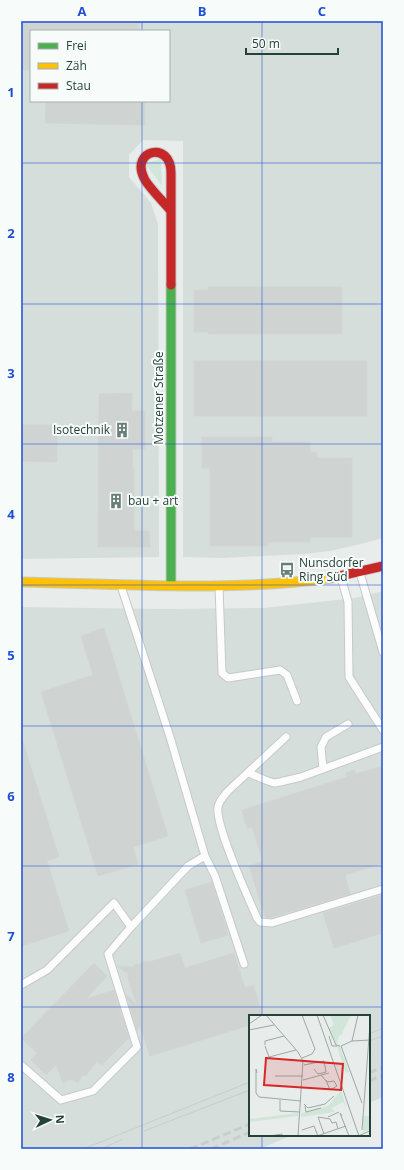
<svg xmlns="http://www.w3.org/2000/svg" width="404" height="1170" font-family="'Open Sans',sans-serif">
  <style>
    .built { fill: #d6dedb; fill-rule: evenodd }
    .green { fill: #d1e6d8 }
    .building { fill: #cfd4d2; stroke: #d1d6d4 }
    .lines { fill: none; stroke-linecap: round; stroke-linejoin: round }
    .lane-casing { stroke: #c5cac8; stroke-width: 9 }
    .fast-casing { stroke: #c3cbc8; stroke-width: 11 }
    .slow-casing { stroke: #c3cbc8; stroke-width: 11 }
    .jam-casing { stroke: #c3cbc8; stroke-width: 11 }
    .lane { stroke: #fcfcfc; stroke-width: 7 }
    .fast { stroke: #4caf50; stroke-width: 9 }
    .slow { stroke: #ffc107; stroke-width: 9 }
    .jam { stroke: #c62828; stroke-width: 9 }
    .tram { stroke: #c9cdcc; stroke-width: 1 }
    .rail { stroke: #c9cdcc; stroke-width: 3; stroke-dasharray: 8 4; stroke-linecap: butt }
    .grid { fill: none; stroke: #1d4ed8; stroke-width: 1; stroke-opacity: 0.55 }
    .labels { text-anchor: middle; stroke-width: 4; stroke-linejoin: round; paint-order: stroke }
    .street-label { font-size: 12px; fill: #24423a; stroke: #f7fbf9 }
    .poi-label { font-size: 12px; fill: #24423a; stroke: #f7fbf9; text-anchor: start }
    .inset-road { fill: none; stroke: #9aa9a4; stroke-width: 1 }
    .view { fill: #d62828; fill-opacity: 0.15; stroke: #d62828; stroke-width: 2 }
    .inset-edge { fill: none; stroke: #24423a; stroke-width: 2 }
    .neatline { fill: none; stroke: #1d4ed8; stroke-width: 1.5 }
    .grid-label { font-size: 13px; text-anchor: middle; font-weight: bold; fill: #1d4ed8 }
  </style>
  <rect width="100%" height="100%" fill="#e8edeb"/>
  <path class="built" d="M21 21H383V538L361 544 330 551 304 554 223 558 183 557V141L143 140 129 155V177L151 203 158 224 159 557 21 559ZM31 31H169V101H31Z
    M383 591V1097L369 1103V1016H250V1135H293L259 1149H21V607L163 609 263 608 355 598Z"/>
  <path class="green" d="M161 159 162 186 147 166V163Z"/>
  <path class="building" d="M21 21H139V31H31V70H21Z
    M46 101H145V125L45 123Z
    M208 287H342V334H209L208 332H194V290H208Z
    M194 361H367V416H194Z
    M132 393V411H145V449H132L133 470H134V531H149L150 547H98L99 394Z
    M21 425H57V462L21 461Z
    M202 437H272V442H310V452H317V458H352V537H310V542H268V546H210V468H202Z
    M104 628 168 836 133 847 138 864 98 876 41 692 93 675 81 636Z
    M21 742H23L59 857 47 861 69 931 21 946Z
    M383 766V863L345 875 350 894 269 918 265 917 249 866 263 861 252 827 247 828 242 810 347 777 346 773 354 770 356 774Z
    M212 882 228 935 201 943 185 890Z
    M383 895V933L334 948 323 913Z
    M180 953 185 968 234 953 245 988 253 985 263 1016H250V1025L150 1056 140 1026 137 1030 126 994 137 1005 128 979V974L117 966 133 967 136 964H139L145 961 149 962Z
    M94 963 107 976 86 999 114 990 129 1038 102 1065 97 1061 86 1075 82 1076 78 1083 71 1079 63 1083 56 1065 46 1075 31 1060 37 1053 21 1038Z"/>
  <g class="lines">
    <g class="lane-casing">
      <path id="lane" d="M360 573 383 652
        M341 577 348 602 349 677 383 730
        M121 586 170 737 205 856 215 876 244 964
        M219 586 222 673 228 678 280 670 287 675 297 701
        M286 737 228 791C224 796 219 801 218 807 215 826 248 897 257 918L260 922 272 923 383 889
        M323 769 321 747 326 737 348 724
        M249 773 265 780 274 783 280 782 301 777 383 747
        M21 985 47 970 114 903 131 927
        M21 1065 61 1100 93 1091 137 1047 108 954 131 927 188 866 205 856"/>
    </g>
    <g class="fast-casing">
      <path id="fast" d="M171 285V585"/>
    </g>
    <g class="slow-casing">
      <path id="slow" d="M21 582C124 584 229 592 331 578"/>
    </g>
    <g class="jam-casing">
      <path id="jam" d="M171 211C164 202 148 187 144 178 130 150 171 140 171 173V285
        M331 578 383 566"/>
    </g>
    <use href="#lane" class="lane"/>
    <use href="#fast" class="fast"/>
    <use href="#slow" class="slow"/>
    <use href="#jam" class="jam"/>
    <path class="tram" d="M369 1034 383 1028
      M369 1041 383 1036
      M144 1131 250 1090
      M83 1149 250 1082
      M101 1149 123 1139"/>
    <path class="rail" d="M369 1073 383 1067
      M369 1081 383 1075
      M190 1149 250 1124
      M211 1149 250 1132"/>
  </g>
  <path class="grid" d="M142 21V31M262 21V1016M142 101V1149M21 163H383M21 304H383M21 444H383M21 585H383M21 726H383M21 866H383M21 1007H383M262 1135V1149"/>
  <defs>
    <g id="building-bare" transform="scale(1.2)"><path d="M-4-6H4V6H1V3H-1V6H-4ZM-2.5-4.3h1.7v1.8h-1.7ZM.8-4.3h1.7v1.8H.8ZM-2.5-1h1.7V.8h-1.7ZM.8-1h1.7V.8H.8Z" fill="#697e78" stroke="#f7fbf9" stroke-width="2.5" paint-order="stroke"/></g>
    <g id="bus-bare" transform="scale(1.2)"><path d="M-5-6H5V4H4V6H2V4H-2V6H-4V4H-5ZM-3.5-4V0h7V-4ZM-3.5 1.2v1.5H-2V1.2ZM2 1.2v1.5H3.5V1.2Z" fill="#697e78" stroke="#f7fbf9" stroke-width="2.5" paint-order="stroke"/></g>
  </defs>
  <g fill-rule="evenodd">
    <use href="#building-bare" x="122" y="430"/>
    <use href="#building-bare" x="116" y="501"/>
    <use href="#bus-bare" x="287" y="570"/>
  </g>
  <g class="labels">
    <g class="street-label">
      <text transform="translate(159 398) rotate(-90)" y="4">Motzener Straße</text>
    </g>
    <g class="poi-label">
      <text x="110" y="434" text-anchor="end">Isotechnik</text>
      <text x="128" y="505">bau + art</text>
      <text x="299" y="567">Nunsdorfer<tspan x="299" dy="14">Ring Süd</tspan></text>
    </g>
  </g>
  <g transform="translate(249 1015)">
    <rect width="121" height="121" fill="#e8edeb"/>
    <path d="M81 0H102L92 21 90 20 88 30 80 13 85 10ZM91 31 100 57 97 58 88 32ZM92 75 98 95 94 87 83 93 86 97 52 102V98L79 91ZM49 98V101L0 107V104ZM121 99V115L114 117V101H121Z" fill="#d1e6d8"/>
    <path class="inset-road" d="M17 0 49 37 54 46 49 121M68 0 110 121M74 0 87 30 91 31M0 9 13 0M0 15 25 10M80 21 83 31H88M103 26 109 0M16 30V26L35 21M16 31 20 42 47 35M53 43 63 39 66 34 53 0M55 50 75 46 77 57 69 59 65 54M8 58 7 54V78L10 82 52 86M72 60 78 67 85 66 88 71 81 75 77 65M26 61H54M54 65 80 58M31 85V96L51 97M113 88 92 31 103 26 121 25M55 89 59 93 76 89 85 81M56 91 57 97 72 93M93 101 91 98 100 121M79 102 90 97M53 115 65 111 69 121M113 115 121 9M75 119 69 102 81 104 83 108 87 107 89 114M20 121 33 119V121M68 121 97 111M109 121 121 116"/>
    <path class="view" d="M17 43 94 49 92 75 15 70Z"/>
    <rect width="121" height="121" class="inset-edge"/>
  </g>
  <rect width="404" height="1170" fill="none" stroke="#f7fbf9" stroke-width="44"/>
  <rect x="30" y="30" width="140" height="72" fill="#f7fbf9" stroke="#a3b1ad"/>
  <rect x="38" y="43" width="20" height="6" fill="#4caf50" stroke="#a3b1ad"/>
  <text x="66" y="50" font-size="12" fill="#24423a">Frei</text>
  <rect x="38" y="63" width="20" height="6" fill="#ffc107" stroke="#a3b1ad"/>
  <text x="66" y="70" font-size="12" fill="#24423a">Zäh</text>
  <rect x="38" y="83" width="20" height="6" fill="#c62828" stroke="#a3b1ad"/>
  <text x="66" y="90" font-size="12" fill="#24423a">Stau</text>
  <g transform="translate(50 1120) rotate(86)" stroke="#f7fbf9" stroke-width="3" paint-order="stroke">
  <path d="M0-3L7 15L0 10L-7 15Z" fill="#24423a"/>
  <text y="-6" font-size="11" font-weight="bold" text-anchor="middle" fill="#24423a">N</text>
  </g>
  <path d="M246 48v6h92v-6" fill="none" stroke="#24423a" stroke-width="2"/>
  <text x="252" y="48" font-size="12" fill="#24423a" stroke="#f7fbf9" stroke-width="3" paint-order="stroke">50 m</text>
  <rect x="22" y="22" width="360" height="1126" class="neatline"/>
  <g class="grid-label">
    <text x="82" y="16">A</text>
    <text x="202" y="16">B</text>
    <text x="322" y="16">C</text>
    <text x="11" y="97">1</text>
    <text x="11" y="238">2</text>
    <text x="11" y="378">3</text>
    <text x="11" y="519">4</text>
    <text x="11" y="660">5</text>
    <text x="11" y="801">6</text>
    <text x="11" y="941">7</text>
    <text x="11" y="1082">8</text>
  </g>
</svg>
